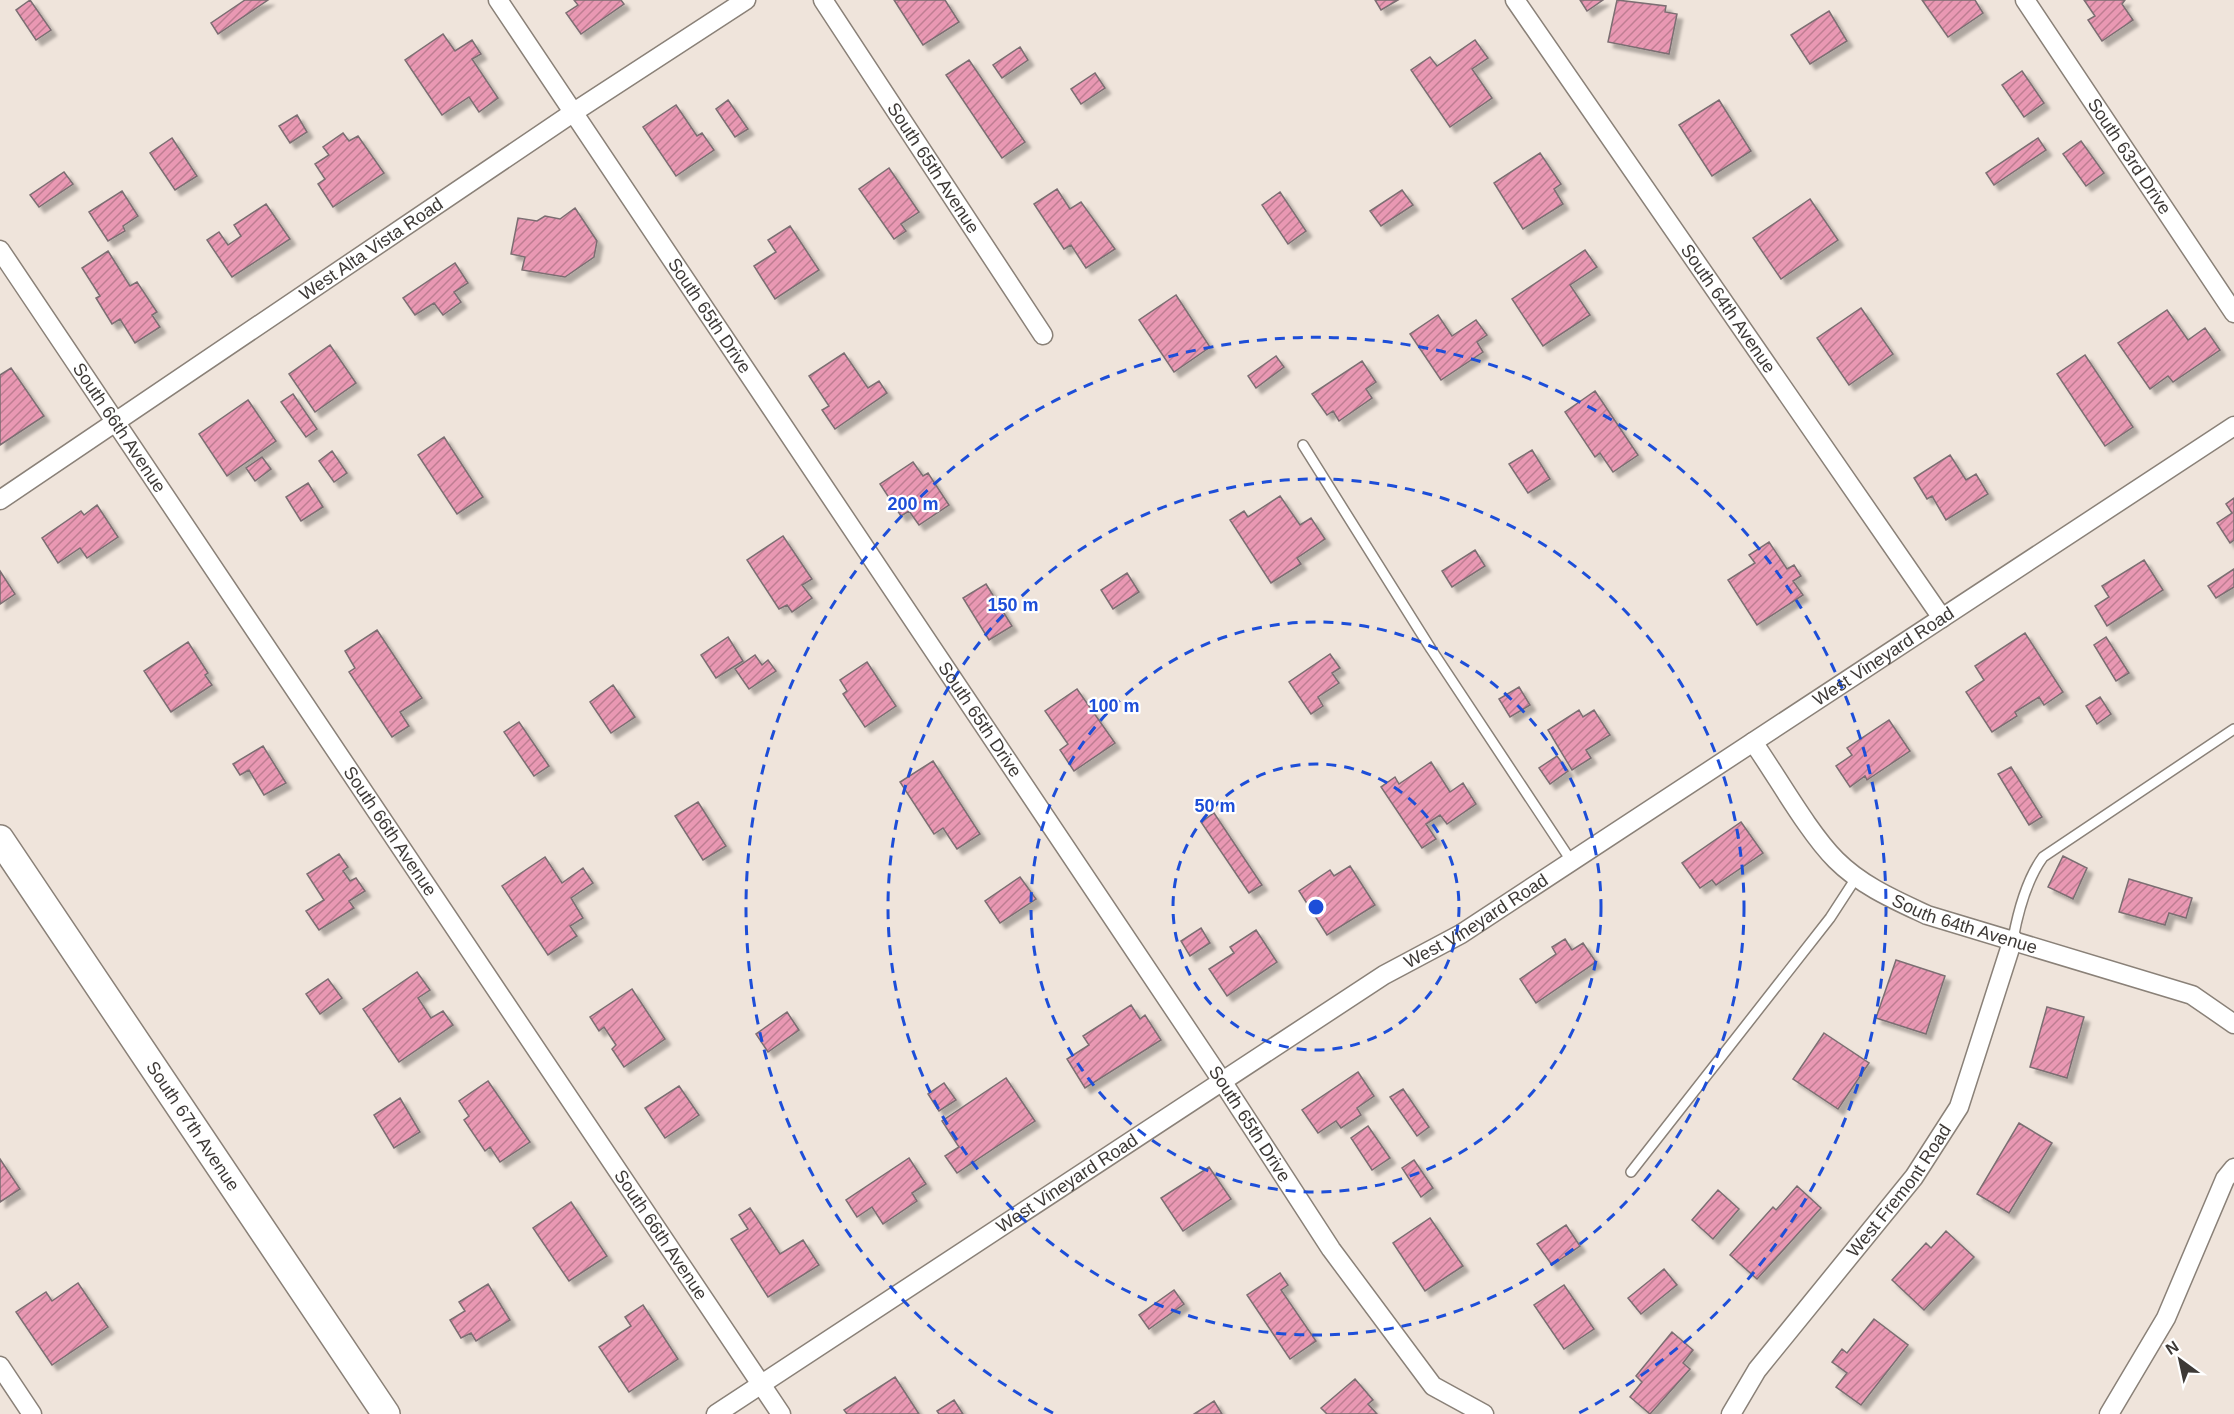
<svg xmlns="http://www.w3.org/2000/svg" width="2234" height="1414" font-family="Helvetica,sans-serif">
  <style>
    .building { fill: url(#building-hatch); stroke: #7b6e72; stroke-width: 1.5; filter: url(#shadow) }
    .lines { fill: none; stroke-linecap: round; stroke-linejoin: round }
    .lane-casing { stroke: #8a8178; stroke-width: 12 }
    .street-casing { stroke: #8a8178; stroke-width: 21 }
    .secondary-casing { stroke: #8a8178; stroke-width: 30 }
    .lane { stroke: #fff; stroke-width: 9 }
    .street { stroke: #fff; stroke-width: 18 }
    .secondary { stroke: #fff; stroke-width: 27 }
    .ring { fill: none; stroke: #1d4ed8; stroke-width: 3; stroke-dasharray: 10 8 }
    .labels { text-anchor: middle; stroke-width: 4.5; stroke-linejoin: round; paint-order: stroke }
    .street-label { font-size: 18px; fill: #3d3936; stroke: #fff }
    .centre { fill: #1d4ed8; stroke: #fff; stroke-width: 3 }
    .ring-label { font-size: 18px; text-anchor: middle; font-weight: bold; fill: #1d4ed8; stroke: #fff; stroke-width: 4.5; stroke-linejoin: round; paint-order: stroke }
  </style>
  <defs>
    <pattern id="building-hatch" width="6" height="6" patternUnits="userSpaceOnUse" patternTransform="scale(1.5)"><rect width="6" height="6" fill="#e998b3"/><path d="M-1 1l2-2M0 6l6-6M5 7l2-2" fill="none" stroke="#be7d92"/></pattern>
    <filter id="shadow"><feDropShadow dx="5.5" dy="5.5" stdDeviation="1.5" flood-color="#0004"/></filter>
  </defs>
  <rect width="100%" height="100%" fill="#efe4db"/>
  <path class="building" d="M30 0 51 30 36 40 16 10Z
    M245 0H268L218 34 211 23Z
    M574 0H621L624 4 581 34 566 13 578 5Z
    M894 0H945L959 22 923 45Z
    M1375 0H1398L1381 10Z
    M1580 0H1603L1587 11Z
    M1617 0 1666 6 1665 12 1677 14 1669 54 1608 42Z
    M1922 0H1975L1983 13 1948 37Z
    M2084 0H2125L2122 4 2133 20 2102 41 2088 20 2095 16Z
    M1829 11 1847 41 1810 64 1791 35Z
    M443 34 455 51 472 40 481 54 472 59 498 98 479 112 469 97 442 115 405 60Z
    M1475 40 1488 58 1472 69 1492 98 1450 127 1411 70 1430 57 1437 66Z
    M1020 47 1028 60 1002 78 993 65Z
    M969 60 1025 142 1002 158 946 75Z
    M2022 71 2044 103 2024 117 2002 85Z
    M1095 73 1105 88 1081 104 1071 89Z
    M728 100 748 129 735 137 716 109Z
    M1719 100 1751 151 1712 176 1679 125Z
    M676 105 697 136 702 133 714 150 676 176 643 127Z
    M297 115 307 132 290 143 279 126Z
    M343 133 349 141 358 136 384 173 333 207 318 184 325 179 315 164 329 155 323 147Z
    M172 138 197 176 175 190 150 153Z
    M2038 138 2046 150 1994 185 1986 173Z
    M2081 141 2104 173 2086 186 2063 154Z
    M1540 153 1561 184 1554 189 1563 204 1523 229 1494 183Z
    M889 168 919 212 901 224 906 231 894 239 859 189Z
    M64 172 73 184 39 207 30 195Z
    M1057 189 1070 209 1081 202 1115 249 1086 268 1071 245 1064 249 1034 204Z
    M1402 190 1413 205 1381 226 1370 211Z
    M122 191 138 216 123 226 125 231 108 241 89 212Z
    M1280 192 1306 231 1288 244 1262 205Z
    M1810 199 1838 240 1781 279 1753 238Z
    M266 204 290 239 232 277 207 240 219 232 228 245 241 236 234 225Z
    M575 208 597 241 594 257 565 277 522 270 525 257 511 254 518 218 537 221 545 216 560 219Z
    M790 226 819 270 775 299 754 266 776 252 768 240Z
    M1585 250 1597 267 1570 285 1590 315 1543 346 1512 299Z
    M108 251 130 286 137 282 157 312 152 315 160 327 135 343 120 319 112 324 96 298 100 296 82 268Z
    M455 263 468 283 454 292 461 302 443 315 434 303 415 315 403 298Z
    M1176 295 1210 347 1174 372 1139 320Z
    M1861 308 1893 354 1849 385 1817 338Z
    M2167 310 2188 340 2205 328 2220 350 2173 382 2168 376 2150 389 2118 343Z
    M1438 315 1452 336 1476 320 1487 335 1477 342 1483 352 1441 380 1410 334Z
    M330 345 356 383 315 412 289 374Z
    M844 353 868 388 879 381 887 393 835 429 822 410 829 406 809 376Z
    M2085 355 2133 427 2105 446 2057 374Z
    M1276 356 1284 367 1256 388 1248 376Z
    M1362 361 1376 382 1366 389 1372 398 1339 421 1333 411 1327 415 1312 394Z
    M11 368 44 416 0 445V375Z
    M1595 391 1638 455 1613 472 1600 453 1595 457 1565 412Z
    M293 394 317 429 306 437 281 402Z
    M248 400 276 441 227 476 199 434Z
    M444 437 483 497 457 514 418 455Z
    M1532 450 1550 479 1528 493 1509 464Z
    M332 451 347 473 334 482 319 461Z
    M1950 455 1966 480 1976 474 1988 494 1946 520 1932 496 1927 499 1914 478Z
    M262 457 271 469 255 481 246 468Z
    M913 462 923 476 928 473 949 505 919 525 909 511 901 516 880 484Z
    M308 483 323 507 301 521 286 497Z
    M1280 496 1300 525 1311 518 1325 539 1297 558 1301 564 1271 583 1230 520 1244 511 1248 517Z
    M2234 498V540L2230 543 2217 523 2232 513 2226 504Z
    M97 505 118 537 87 558 80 548 58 563 42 538 81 511 84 515Z
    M783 536 812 579 802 585 812 598 792 612 787 605 779 609 747 560Z
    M1769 542 1787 569 1794 565 1801 576 1793 581 1803 595 1757 625 1728 580 1755 563 1749 555Z
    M1475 550 1485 566 1452 587 1442 571Z
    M2144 560 2163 590 2107 626 2095 606 2109 597 2102 586Z
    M2234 569V587L2216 598 2208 586Z
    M0 571 15 594 0 604Z
    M1127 573 1139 592 1113 609 1101 590Z
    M986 584 1012 626 989 640 963 598Z
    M377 630 422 698 400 712 409 726 392 737 349 672 355 668 345 651Z
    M2025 633 2063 692 2044 705 2039 697 2015 712 2017 716 1992 732 1966 692 1984 680 1975 666Z
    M728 637 743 661 716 678 701 655Z
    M2106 637 2129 673 2116 681 2094 645Z
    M188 642 208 673 205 675 212 685 171 712 144 671Z
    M1330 654 1340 668 1332 673 1339 683 1318 697 1323 706 1311 714 1289 682Z
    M755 655 762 665 768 660 776 671 749 689 735 669Z
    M867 662 896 706 865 727 843 694 847 691 840 680Z
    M613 685 635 717 611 733 590 702Z
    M1519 687 1530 705 1510 717 1499 699Z
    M1077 689 1115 743 1074 771 1060 750 1068 744 1045 711Z
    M2100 697 2111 714 2097 724 2086 706Z
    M1579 710 1583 717 1594 710 1610 735 1586 750 1591 758 1572 770 1548 730Z
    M1889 720 1910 751 1867 780 1865 776 1850 787 1836 766 1852 755 1847 748Z
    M519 722 549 766 534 776 504 732Z
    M263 746 286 783 264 795 249 770 240 775 233 764Z
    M1557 756 1568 771 1550 784 1539 768Z
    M933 761 980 834 957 849 943 828 934 834 900 782Z
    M1431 762 1450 792 1463 783 1476 804 1447 824 1440 815 1426 824 1436 839 1422 848 1381 787 1395 777 1399 784Z
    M2011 767 2042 817 2029 825 1998 774Z
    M698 802 726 846 703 860 675 816Z
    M1214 813 1262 885 1249 893 1201 822Z
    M1741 822 1763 853 1716 885 1712 880 1700 888 1682 863Z
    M339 854 348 867 343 871 350 881 356 878 365 891 349 901 354 908 319 930 306 911 324 900 307 874Z
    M2063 856 2087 868 2073 899 2048 887Z
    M545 857 562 883 583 868 593 883 571 898 583 918 570 926 577 936 548 955 502 886Z
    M1350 866 1375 905 1327 935 1299 891 1330 870 1334 876Z
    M1020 877 1036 899 1000 923 985 901Z
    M2129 879 2192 898 2186 918 2169 913 2165 925 2119 912Z
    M1201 928 1210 943 1190 956 1181 941Z
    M1256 930 1277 962 1227 996 1209 969 1234 953 1230 947Z
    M1565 939 1572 950 1583 943 1596 962 1536 1003 1520 979 1556 954 1552 947Z
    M1896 960 1945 976 1926 1034 1876 1018Z
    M417 972 430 990 418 998 431 1018 443 1011 453 1025 399 1062 363 1009Z
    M328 979 342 998 320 1014 306 994Z
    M632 989 665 1039 624 1067 612 1049 616 1045 604 1027 599 1031 590 1017Z
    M1131 1005 1140 1019 1145 1015 1161 1040 1085 1088 1067 1059 1089 1045 1083 1036Z
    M2047 1007 2084 1017 2067 1078 2030 1067Z
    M787 1012 799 1030 768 1052 756 1034Z
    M1824 1033 1869 1063 1838 1109 1793 1079Z
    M1358 1072 1374 1096 1357 1108 1361 1115 1341 1128 1336 1121 1318 1133 1302 1110Z
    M1006 1078 1035 1121 957 1173 945 1156 959 1147 942 1121Z
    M488 1081 530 1142 500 1162 490 1147 485 1151 464 1120 469 1116 459 1101Z
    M944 1083 956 1100 939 1111 928 1094Z
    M679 1086 699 1115 665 1138 645 1108Z
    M1403 1089 1429 1127 1417 1136 1390 1097Z
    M400 1098 420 1132 394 1148 374 1115Z
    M2019 1123 2052 1143 2009 1213 1977 1194Z
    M1368 1126 1390 1158 1372 1170 1351 1138Z
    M909 1158 926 1184 912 1193 917 1201 883 1224 872 1207 857 1217 846 1200Z
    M0 1159 20 1189 0 1202Z
    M1414 1160 1433 1188 1421 1197 1402 1168Z
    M1209 1167 1231 1199 1183 1231 1161 1198Z
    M1797 1186 1821 1208 1757 1279 1730 1255 1773 1207 1776 1210Z
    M1718 1190 1739 1209 1713 1239 1692 1220Z
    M571 1202 607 1256 569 1281 533 1228Z
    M750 1208 780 1254 803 1240 819 1265 768 1297 731 1239 748 1229 739 1215Z
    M1430 1218 1463 1266 1425 1291 1393 1243Z
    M1566 1225 1580 1246 1552 1265 1537 1244Z
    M1946 1231 1974 1257 1924 1310 1892 1280 1926 1243 1931 1248Z
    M1664 1269 1677 1285 1641 1314 1628 1298Z
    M1280 1273 1288 1285 1281 1290 1316 1341 1290 1359 1247 1295Z
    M78 1283 108 1327 52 1365 16 1312 46 1292 52 1301Z
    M488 1284 510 1320 476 1341 471 1333 461 1338 450 1320 465 1311 459 1302Z
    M1564 1285 1594 1329 1564 1349 1534 1305Z
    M1174 1290 1184 1304 1149 1329 1139 1315Z
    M643 1305 678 1359 629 1392 599 1347 631 1326 625 1317Z
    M1874 1319 1908 1345 1861 1405 1836 1387 1847 1373 1832 1362 1842 1349 1847 1353Z
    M1672 1332 1693 1350 1683 1363 1690 1369 1650 1414 1630 1397 1642 1382 1636 1376Z
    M895 1377 919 1414H847L844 1410Z
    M1355 1379 1373 1400 1368 1404 1377 1414H1327L1321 1408Z
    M954 1400 963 1414H939L937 1411Z
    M1214 1401 1222 1414H1194Z"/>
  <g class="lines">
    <g class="lane-casing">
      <path id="lane" d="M1303 445 1431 649 1572 862
        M2013 939C2018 912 2027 879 2043 857L2234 729
        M1631 1172 1830 918 1856 878"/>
    </g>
    <g class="street-casing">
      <g id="street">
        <path id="s1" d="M498 0 1222 1081 1331 1249 1433 1386 1484 1414"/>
        <path id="s2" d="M823 0 1043 335"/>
        <path id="s3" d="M1515 0 1942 618"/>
        <path id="s4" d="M2025 0 2234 313"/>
        <path id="s5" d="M0 250 781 1414"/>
        <path id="s6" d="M0 500 574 112 746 0"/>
        <path id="s7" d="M1753 742C1777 776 1808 832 1836 860 1862 886 1895 900 1927 915L2192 995 2234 1024"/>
        <path d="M0 1366 32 1414"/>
        <path id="s8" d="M716 1414 1384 975 1461 934 2234 426"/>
        <path id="s9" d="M1731 1414 1757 1370 1914 1177 1959 1107 2013 939"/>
        <path d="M2109 1414 2166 1318 2225 1179 2234 1168"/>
      </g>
    </g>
    <g class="secondary-casing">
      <g id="secondary">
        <path id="s10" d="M0 839 386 1414"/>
      </g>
    </g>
    <use href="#lane" class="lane"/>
    <use href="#street" class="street"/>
    <use href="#secondary" class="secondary"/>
  </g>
  <g class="ring">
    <circle cx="1316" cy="907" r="143"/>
    <circle cx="1316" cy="907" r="285"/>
    <circle cx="1316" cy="907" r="428"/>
    <path d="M1053 1413A570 570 0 1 1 1579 1413"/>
  </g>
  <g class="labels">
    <g class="street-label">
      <text dy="6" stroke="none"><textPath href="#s4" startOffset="188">South 63rd Drive</textPath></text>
      <text dy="6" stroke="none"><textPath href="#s2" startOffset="201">South 65th Avenue</textPath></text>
      <text dy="6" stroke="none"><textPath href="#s6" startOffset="448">West Alta Vista Road</textPath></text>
      <text dy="6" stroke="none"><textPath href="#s3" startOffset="375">South 64th Avenue</textPath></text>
      <text dy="6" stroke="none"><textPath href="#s1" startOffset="380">South 65th Drive</textPath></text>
      <text dy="6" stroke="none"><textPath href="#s5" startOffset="214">South 66th Avenue</textPath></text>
      <text dy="6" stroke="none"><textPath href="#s8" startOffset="1392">West Vineyard Road</textPath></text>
      <text dy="6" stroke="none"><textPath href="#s1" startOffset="866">South 65th Drive</textPath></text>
      <text dy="6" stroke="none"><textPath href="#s5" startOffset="700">South 66th Avenue</textPath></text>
      <text dy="6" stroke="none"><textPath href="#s8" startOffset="906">West Vineyard Road</textPath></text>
      <text dy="6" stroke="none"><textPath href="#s7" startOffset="290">South 64th Avenue</textPath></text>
      <text dy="6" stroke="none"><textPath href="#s1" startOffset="1352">South 65th Drive</textPath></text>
      <text dy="6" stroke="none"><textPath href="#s10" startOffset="346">South 67th Avenue</textPath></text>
      <text dy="6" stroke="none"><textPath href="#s8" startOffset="420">West Vineyard Road</textPath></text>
      <text dy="6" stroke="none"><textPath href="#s9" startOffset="280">West Fremont Road</textPath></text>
      <text dy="6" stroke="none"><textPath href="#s5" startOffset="1186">South 66th Avenue</textPath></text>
    </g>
  </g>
  <circle cx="1316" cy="907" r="9" class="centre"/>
  <g class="ring-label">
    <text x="913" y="510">200 m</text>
    <text x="1013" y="611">150 m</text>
    <text x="1114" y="712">100 m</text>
    <text x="1215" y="812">50 m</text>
  </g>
  <g transform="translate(2180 1360) rotate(327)" stroke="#ffffff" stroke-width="4.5" paint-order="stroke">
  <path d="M0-4.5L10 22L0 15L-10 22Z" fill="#3d3936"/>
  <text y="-9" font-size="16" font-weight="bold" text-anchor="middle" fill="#3d3936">N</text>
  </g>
</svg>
